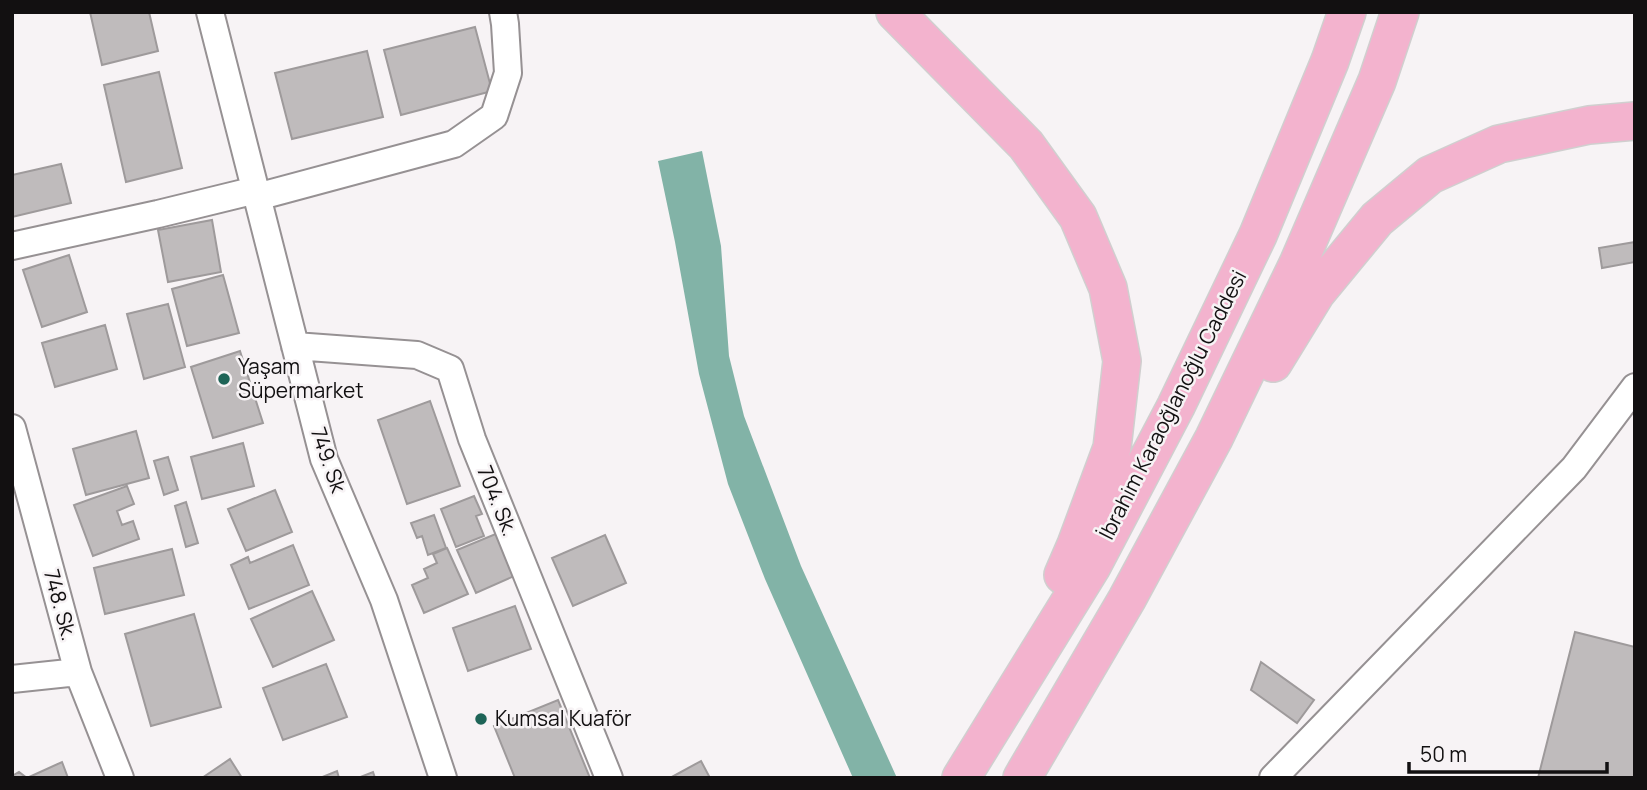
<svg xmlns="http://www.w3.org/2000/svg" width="1647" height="790" font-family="Manrope,sans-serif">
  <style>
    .water { fill: #82b3a7 }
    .building { fill: #bfbbbc; stroke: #9e9a9b; stroke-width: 2 }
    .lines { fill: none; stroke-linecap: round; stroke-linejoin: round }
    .minor-casing { stroke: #969193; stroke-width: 30 }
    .highway-casing { stroke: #d0cfcf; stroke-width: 40 }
    .minor { stroke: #fff; stroke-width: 26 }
    .highway { stroke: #f3b3ce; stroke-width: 37 }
    .poi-dot { fill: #1e6457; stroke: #f7f3f5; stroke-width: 2.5 }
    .labels { text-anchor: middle; stroke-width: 5; stroke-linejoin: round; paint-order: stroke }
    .poi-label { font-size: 21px; fill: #121011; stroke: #f7f3f5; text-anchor: start }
    .street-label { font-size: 21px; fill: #121011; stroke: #f7f3f5 }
  </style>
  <rect width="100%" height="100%" fill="#f7f3f5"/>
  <path class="water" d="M702 151 721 246 729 356 744 416 801 566 897 778H853L765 579 728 484 699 374 675 242 658 161Z"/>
  <path class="building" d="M90 12H149L158 51 102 65Z
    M475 27 492 91 401 115 384 50Z
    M367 51 383 117 292 139 275 73Z
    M159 72 182 168 126 182 104 85Z
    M61 164 71 203 12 217V175Z
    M212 220 221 272 168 282 158 230Z
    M1635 242V262L1602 268 1599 248Z
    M69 255 87 312 42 327 23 270Z
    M223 275 239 333 187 346 172 289Z
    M168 304 185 367 144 379 127 314Z
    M105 325 117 369 55 387 42 343Z
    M240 351 263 423 213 438 191 367Z
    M430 401 460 486 407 504 378 420Z
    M136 431 149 478 86 495 73 449Z
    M243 443 254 486 202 499 191 457Z
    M168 457 178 490 164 495 154 461Z
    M127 486 134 504 117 511 122 525 133 521 139 539 93 556 74 505Z
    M275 490 292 532 246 551 228 509Z
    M474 496 482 514 476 516 484 536 456 547 441 509Z
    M186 502 198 543 186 547 175 506Z
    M434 515 446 548 428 555 422 536 417 538 411 523Z
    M498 533 521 573 476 593 457 550Z
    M605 535 626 583 573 606 552 558Z
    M293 545 309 585 249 609 231 565 248 557 250 563Z
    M447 548 468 594 424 613 412 585 428 578 424 569 437 563 433 554Z
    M172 549 184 595 105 614 94 568Z
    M312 591 334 640 273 667 251 619Z
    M515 606 531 649 468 671 453 628Z
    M194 614 221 707 151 726 125 634Z
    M1575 632 1635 647V778H1538Z
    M1261 662 1314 700 1297 723 1251 690Z
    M326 664 347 717 283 740 263 688Z
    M558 700 590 778H515L494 726Z
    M230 759 242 778H202Z
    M701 761 710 778H670Z
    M62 762 68 778H12V776L19 772 27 778Z
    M337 771 339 778H320Z
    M373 772 375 778H358Z"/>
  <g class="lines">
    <g class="minor-casing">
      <path id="minor" d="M210 12 324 459 384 600 443 778
        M257 197 454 144 494 116 508 73 505 24 503 12
        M12 246 158 214 256 190
        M295 346 417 355 450 369 472 439 609 778
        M12 428 78 672 120 778
        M12 679 78 672
        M1273 778 1574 468 1635 387"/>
    </g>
    <g class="highway-casing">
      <path id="highway" d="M895 12 1026 145 1078 217 1108 288 1122 361 1112 448 1076 545 1063 575
        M1273 363 1316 293 1377 219 1430 175 1499 144 1589 125 1635 121
        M961 778 1092 566 1176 406 1258 235 1330 61 1347 12
        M1022 778 1127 599 1214 438 1298 264 1377 81 1400 12"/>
    </g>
    <use href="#minor" class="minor"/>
    <use href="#highway" class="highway"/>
  </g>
  <g class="poi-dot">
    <circle cx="224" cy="379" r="7"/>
    <circle cx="481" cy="719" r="7"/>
  </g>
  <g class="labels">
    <g class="poi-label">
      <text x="238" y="374">Yaşam<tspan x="238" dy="24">Süpermarket</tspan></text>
      <text x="495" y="726">Kumsal Kuaför</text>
    </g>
    <g class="street-label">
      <text transform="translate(1173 405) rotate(-63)" y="7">İbrahim Karaoğlanoğlu Caddesi</text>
      <text transform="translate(328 460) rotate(71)" y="7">749. Sk</text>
      <text transform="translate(497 501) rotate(68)" y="7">704. Sk.</text>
      <text transform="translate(60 605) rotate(75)" y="7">748. Sk.</text>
    </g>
  </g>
  <rect width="1647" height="790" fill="none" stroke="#121011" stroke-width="28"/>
  <path d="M1409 762v10h198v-10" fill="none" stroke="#121011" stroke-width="3.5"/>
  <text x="1420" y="762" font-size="21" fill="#121011" stroke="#f7f3f5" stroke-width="5" paint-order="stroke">50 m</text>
</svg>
